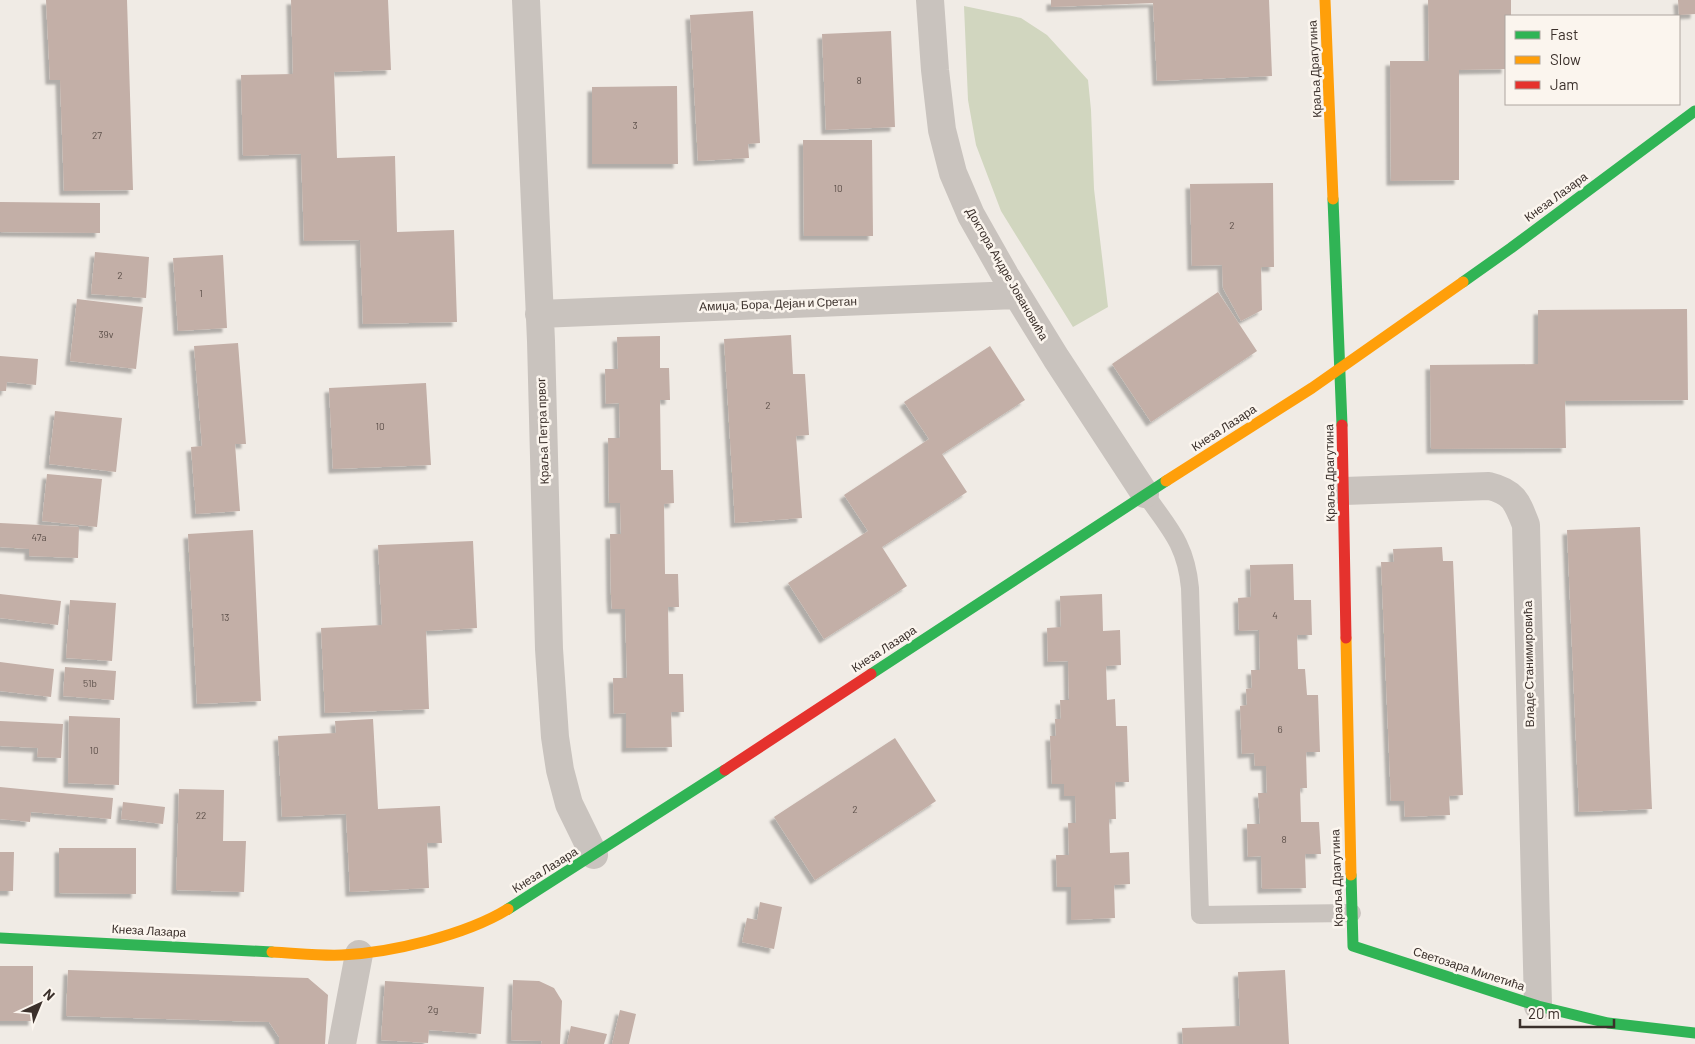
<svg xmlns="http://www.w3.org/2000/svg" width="1695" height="1044" font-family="Barlow,sans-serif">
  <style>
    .green { fill: #d1d6bf }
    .building { fill: #c3afa7; filter: url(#shadow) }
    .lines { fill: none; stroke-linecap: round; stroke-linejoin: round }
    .lane { stroke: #c9c3be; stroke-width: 18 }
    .street { stroke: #c9c3be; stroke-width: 28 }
    .fast { stroke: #30b455; stroke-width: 11 }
    .slow { stroke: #ff9f0a; stroke-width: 11 }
    .jam { stroke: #e5322d; stroke-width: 11 }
    .labels { text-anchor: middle; stroke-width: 5; stroke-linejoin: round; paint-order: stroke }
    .number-label { font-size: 10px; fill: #5d504a }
    .street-label { font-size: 12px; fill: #3b302b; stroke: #fbf5ee }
  </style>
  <defs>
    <filter id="shadow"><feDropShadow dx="-4.5" dy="4.5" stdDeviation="1" flood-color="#0004"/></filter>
  </defs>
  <rect width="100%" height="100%" fill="#f0ebe5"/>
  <path class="green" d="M964 6 1021 18 1047 35 1088 80 1091 110 1094 189 1108 307 1073 327 1001 211 976 145 968 100Z"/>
  <path class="building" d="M46 0H127L133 190 64 191 60 80H50Z
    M291 0H388L391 70 334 72 337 158 395 156 397 232 454 230 457 322 363 324 360 240 304 241 301 154 243 156 241 75 293 74Z
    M1051 0H1269L1272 76 1157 81 1153 3 1051 7Z
    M1428 0H1511V16H1506V69L1459 70V180L1391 181 1390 61H1429Z
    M1678 0H1695V14L1679 15Z
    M753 11 760 143 748 144 749 158 698 161 690 15Z
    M891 31 895 127 826 130 822 34Z
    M677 86 678 164H592V87Z
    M803 140H872L873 236H804Z
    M1273 183 1274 267H1261L1262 310 1241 321 1223 288 1222 265 1192 266 1190 184Z
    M0 202 100 203V233L0 232Z
    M95 252 149 257 146 298 91 294Z
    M223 255 227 328 178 331 173 258Z
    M1218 292 1257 351 1151 422 1112 364Z
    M77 299 143 307 136 369 70 361Z
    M1687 309 1688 400 1565 401 1566 448 1431 449 1430 365 1538 364V310Z
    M791 335 793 374H805L809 435 796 436 802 518 735 523 724 339Z
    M660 336V368H669L670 400H660L661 470H673L674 503 664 504 665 574H678L679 607H668L669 674H683L684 712H671L672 747 626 748V713L614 714 613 678H627L625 609H612L611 595 610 534H621L620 503H609L608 438H620L619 403 606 404 605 369H618L617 337Z
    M238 343 246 444H235L240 511 196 514 191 447 202 446 194 346Z
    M990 346 1025 400 942 454 967 492 882 547 907 586 824 639 788 583 868 531 844 495 929 439 904 402Z
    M0 356 38 359 36 385 7 382 6 391H0Z
    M426 383 431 465 333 469 329 388Z
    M55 411 122 418 116 472 49 464Z
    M47 474 102 479 97 527 42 521Z
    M0 523 79 527 78 558 29 556V549L0 547Z
    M1640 527 1652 809 1579 812 1567 530Z
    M253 530 261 701 197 704 188 534Z
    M473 541 477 628 426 631 429 709 325 713 321 628 382 625 378 545Z
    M1442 547 1443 561H1453L1463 795 1449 796 1450 815 1405 817 1404 801H1391L1381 562H1394L1393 549Z
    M1293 564 1294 600H1311L1312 635H1297L1298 669H1305L1307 695H1318L1320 752H1306L1307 788H1300L1301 822H1319L1321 854H1305L1306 888 1262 889 1261 856 1248 857 1247 824H1260L1258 793H1267L1266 766H1255L1254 753 1242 754 1240 706 1247 705 1246 689 1252 688 1251 670H1260L1259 630 1239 631 1238 598 1251 597 1250 565Z
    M0 594 61 601 58 625 0 618Z
    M1102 594 1103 631 1120 630 1121 665 1106 666 1107 700 1115 699 1116 726H1127L1129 782H1115L1116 819H1109L1110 853 1129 852 1130 884 1114 885 1115 918 1071 920V887H1057L1056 855H1069L1068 823H1076L1075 796H1064V784H1052L1050 736H1056L1055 719H1061L1060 700H1069L1068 661 1048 662 1047 628 1061 627 1060 596Z
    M70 600 116 603 112 661 66 658Z
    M0 662 54 669 51 697 0 691Z
    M65 667 116 671 114 700 63 696Z
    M69 716 120 718 119 785 68 783Z
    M373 719 378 809 440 806 442 843H427L429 888 350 892 346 814 282 817 278 736 336 733 335 721Z
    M0 721 63 724 61 758 37 757 38 748 0 746Z
    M895 738 936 801 815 880 774 817Z
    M0 787 113 798 111 819 31 812 30 822 0 819Z
    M179 789 224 790 223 841H246L244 892 176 890Z
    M123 802 165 807 163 824 121 819Z
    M59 848H136V894L59 893Z
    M0 852H14L13 891H0Z
    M760 902 782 907 774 949 742 942 747 918 757 920Z
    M0 966H33V1021H0Z
    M68 970 308 978 328 995 325 1044H279V1037L269 1022 66 1016Z
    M1285 970 1289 1044H1183L1182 1028 1240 1026 1238 972Z
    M513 980 539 981 554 988 562 1001 560 1044H541L542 1041 511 1040Z
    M385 981 484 987 481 1034 429 1030 428 1043 381 1040Z
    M620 1010 636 1014 629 1044H612Z
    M571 1026 607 1034 604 1044H567Z"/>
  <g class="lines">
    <path class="lane" d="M1145 494C1169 528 1186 544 1190 588L1200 915 1352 913"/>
    <path class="street" d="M526 0 541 341 549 649 555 737 560 770 569 804 594 855
      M930 0 935 70 942 130 953 173 971 215 1005 275 1056 358 1145 494
      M539 314 1016 295
      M1344 491 1489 486C1514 492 1517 502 1526 525L1538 1006
      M342 1044 359 954"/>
    <path class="fast" d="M1333 199 1342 425
      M1463 282 1511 248 1695 111
      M871 674 1166 481
      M1351 875 1353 946 1538 1006 1608 1023 1695 1033
      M508 909 725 770
      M0 938 272 952"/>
    <path class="slow" d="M1325 0 1333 199
      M1166 481 1312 388 1463 282
      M1346 638 1351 875
      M272 952C295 953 319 956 342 955 390 953 466 935 508 909"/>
    <path class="jam" d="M1342 425 1346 638
      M725 770 871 674"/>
  </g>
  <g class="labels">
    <g class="number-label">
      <text x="859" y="84">8</text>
      <text x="635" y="129">3</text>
      <text x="97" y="139">27</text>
      <text x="838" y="192">10</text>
      <text x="1232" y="229">2</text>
      <text x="120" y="279">2</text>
      <text x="201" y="297">1</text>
      <text x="106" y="338">39v</text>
      <text x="768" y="409">2</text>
      <text x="380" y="430">10</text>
      <text x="39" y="541">47a</text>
      <text x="1275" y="619">4</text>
      <text x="225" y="621">13</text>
      <text x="90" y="687">51b</text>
      <text x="1280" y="733">6</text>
      <text x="94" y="754">10</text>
      <text x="855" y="813">2</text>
      <text x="201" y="819">22</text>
      <text x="1284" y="843">8</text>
      <text x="433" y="1013">2g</text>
    </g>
    <g class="street-label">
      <text transform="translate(1315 69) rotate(-93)" y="4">Краља Драгутина</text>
      <text transform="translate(1556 197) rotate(-36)" y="4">Кнеза Лазара</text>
      <text transform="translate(1007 274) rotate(60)" y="4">Доктора Андре Јовановића</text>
      <text transform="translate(778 304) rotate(-2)" y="4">Амиџа, Бора, Дејан и Сретан</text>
      <text transform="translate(1224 428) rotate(-33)" y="4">Кнеза Лазара</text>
      <text transform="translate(543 431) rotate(-92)" y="4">Краља Петра првог</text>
      <text transform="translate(1330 473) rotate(-91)" y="4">Краља Драгутина</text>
      <text transform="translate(884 649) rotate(-33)" y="4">Кнеза Лазара</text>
      <text transform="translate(1529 664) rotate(-91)" y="4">Владе Станимировића</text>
      <text transform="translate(545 870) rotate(-32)" y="4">Кнеза Лазара</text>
      <text transform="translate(1337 878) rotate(-92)" y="4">Краља Драгутина</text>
      <text transform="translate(149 931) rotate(3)" y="4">Кнеза Лазара</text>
      <text transform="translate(1469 969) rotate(18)" y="4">Светозара Милетића</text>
    </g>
  </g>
  <rect x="1505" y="15" width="175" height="90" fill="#fbf5ee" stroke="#aea6a0"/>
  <rect x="1515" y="31" width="25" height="8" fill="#30b455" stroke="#aea6a0"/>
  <text x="1550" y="40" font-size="15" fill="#3b302b">Fast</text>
  <rect x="1515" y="56" width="25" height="8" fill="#ff9f0a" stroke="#aea6a0"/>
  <text x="1550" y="65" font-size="15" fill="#3b302b">Slow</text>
  <rect x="1515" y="81" width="25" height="8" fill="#e5322d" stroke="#aea6a0"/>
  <text x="1550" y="90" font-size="15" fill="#3b302b">Jam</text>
  <g transform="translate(40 1004) rotate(44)" stroke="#fbf5ee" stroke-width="4" paint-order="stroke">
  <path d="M0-4L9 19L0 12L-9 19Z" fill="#3b302b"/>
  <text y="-8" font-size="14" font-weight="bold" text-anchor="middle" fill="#3b302b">N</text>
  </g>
  <path d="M1520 1019v8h94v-8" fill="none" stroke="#3b302b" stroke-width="2.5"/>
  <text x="1528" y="1019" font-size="15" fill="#3b302b" stroke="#fbf5ee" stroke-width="4" paint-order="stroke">20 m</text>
</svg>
